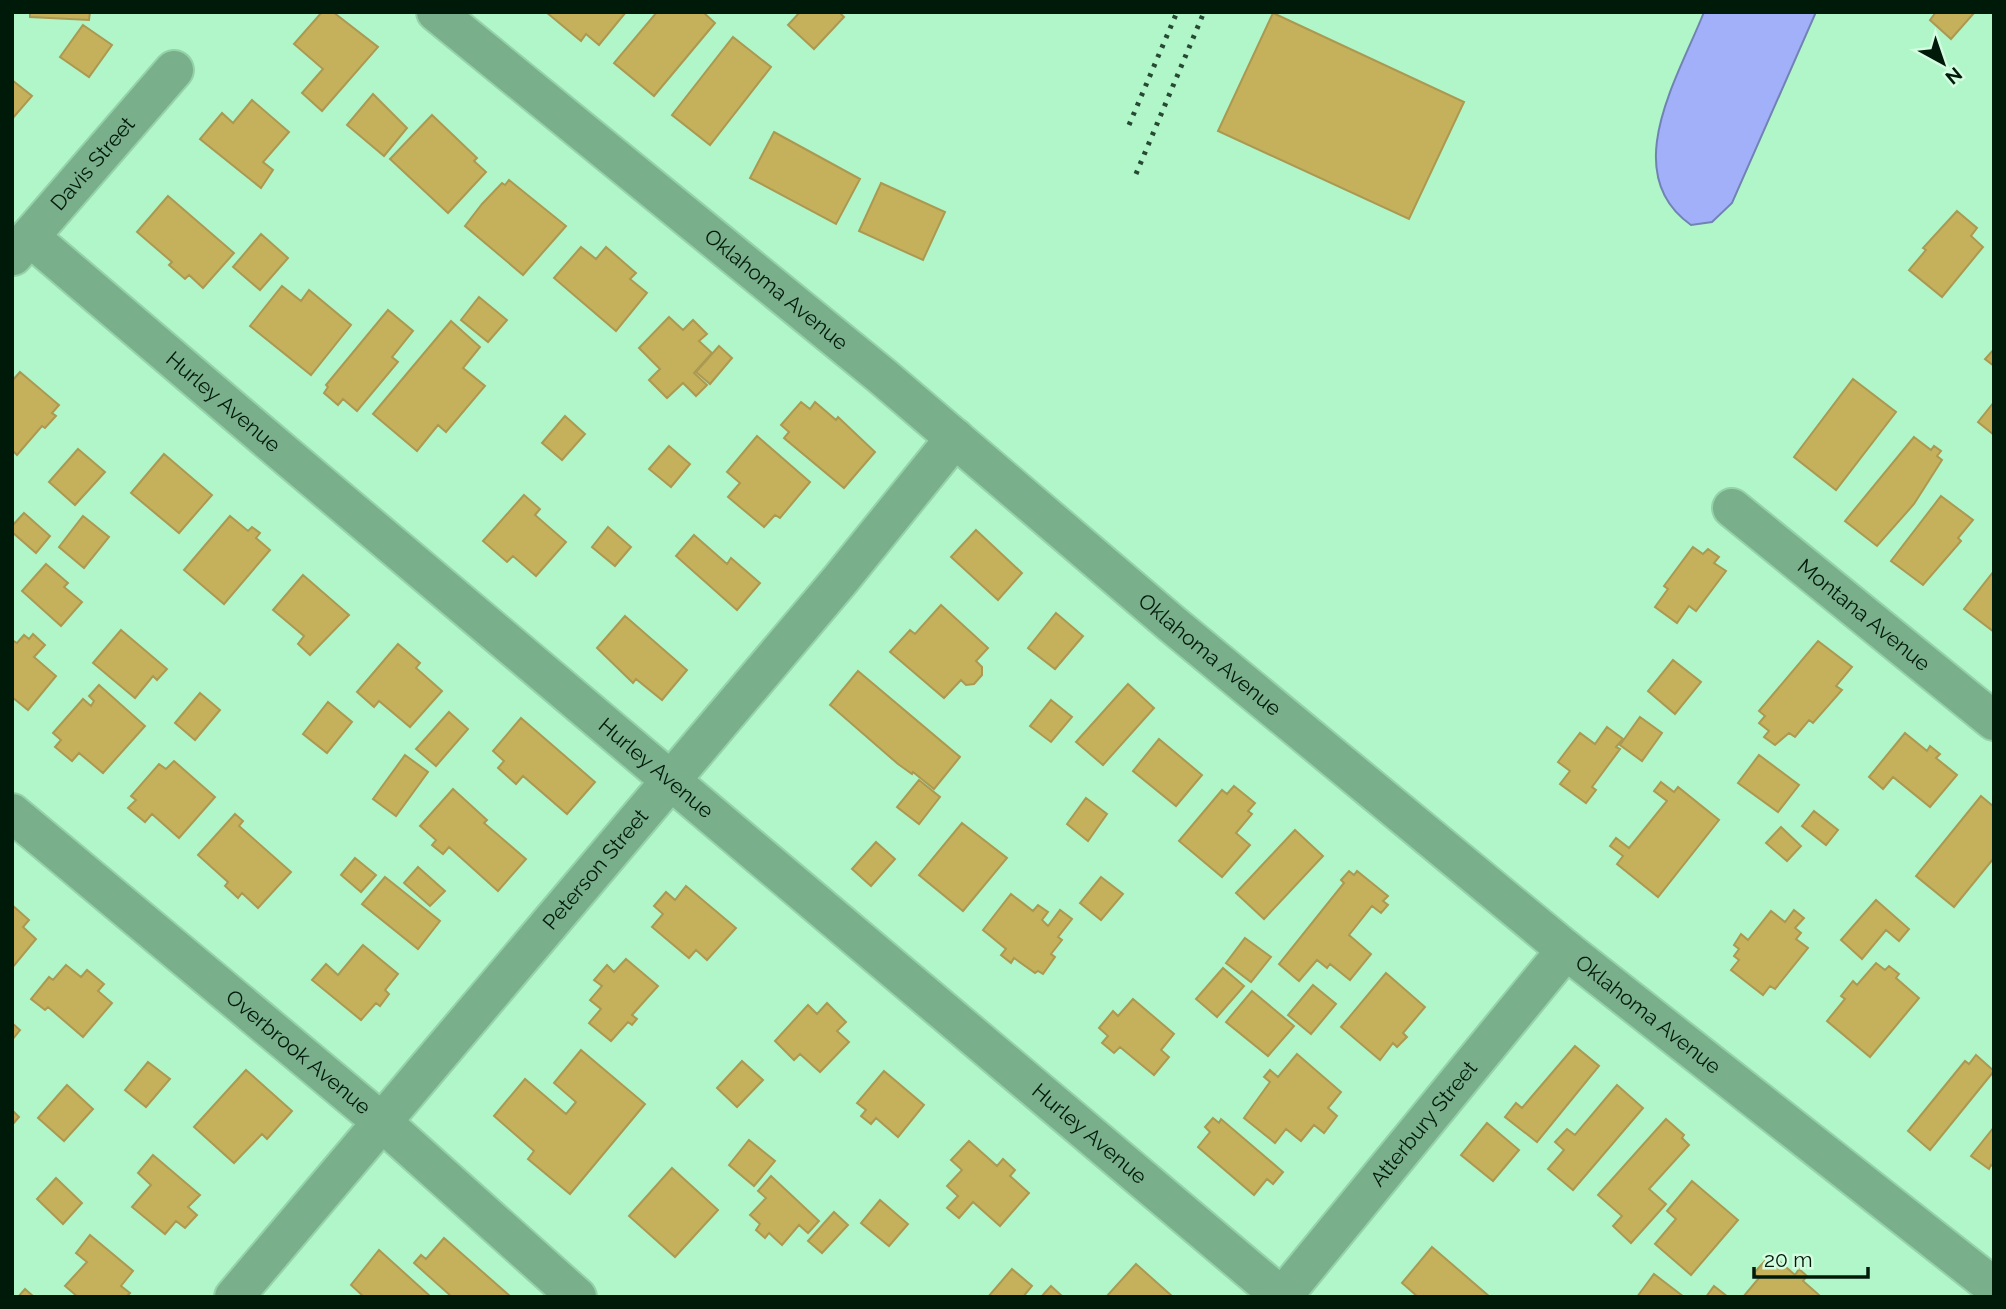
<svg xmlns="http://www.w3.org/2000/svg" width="2006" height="1309" font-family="Raleway,sans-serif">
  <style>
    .water { fill: #a2b0fa; stroke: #7183b2; stroke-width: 2 }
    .building { fill: #c5b05c; stroke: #ab9952; stroke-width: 2 }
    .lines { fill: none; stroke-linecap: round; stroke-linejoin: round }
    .minor-casing { stroke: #94d3aa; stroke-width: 42 }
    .minor { stroke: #7aaf8c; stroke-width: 38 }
    .rail { stroke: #264933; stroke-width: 5; stroke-dasharray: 3.5 7; stroke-linecap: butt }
    .labels { text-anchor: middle; stroke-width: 7; stroke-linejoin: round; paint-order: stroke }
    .street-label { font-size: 21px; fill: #001a0a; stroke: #d3fce0 }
  </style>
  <rect width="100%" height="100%" fill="#b0f6c8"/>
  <path class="water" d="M1704 12H1816L1732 203 1712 222 1691 225C1617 173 1679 76 1704 12Z"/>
  <path class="building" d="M30 12H90L89 20 30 17Z
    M322 12H333L378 47 322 111 302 93 323 69 294 44Z
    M546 12H626L599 45 586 34 581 41Z
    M657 12H703L715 23 654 96 614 63Z
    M800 12H839L844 17 814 49 788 25Z
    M1936 12H1973L1974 13 1951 39 1930 20Z
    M1273 13 1464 102 1409 219 1218 131Z
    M83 25 112 45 89 77 60 57Z
    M733 37 771 67 710 145 672 115Z
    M12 80 32 96 12 119Z
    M373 94 407 128 384 156 347 125Z
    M252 100 289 132 263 162 273 170 261 188 200 139 222 113 233 123Z
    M432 115 477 158 474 161 486 172 448 213 390 159Z
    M774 132 860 179 836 224 750 178Z
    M509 180 566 226 523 275 465 226 482 204 502 183 505 185Z
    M881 183 945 212 923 260 859 231Z
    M168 196 234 253 203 288 189 275 185 279 169 265 172 262 137 232Z
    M1957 211 1977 228 1971 236 1983 247 1942 297 1909 270 1926 250 1923 248Z
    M261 234 288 258 260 290 233 267Z
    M581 247 596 259 606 247 636 273 630 279 647 293 616 331 554 278Z
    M282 286 301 301 309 290 351 325 311 375 250 326Z
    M479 297 507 320 488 342 461 320Z
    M388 310 413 331 392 357 398 362 357 411 343 399 338 405 324 393 328 387 326 385Z
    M669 317 683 330 693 320 707 334 699 341 712 353 694 373 707 385 696 396 683 383 667 398 649 380 660 369 639 348Z
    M451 321 480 347 463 368 485 386 446 432 438 425 417 451 373 414Z
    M719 346 732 358 710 384 696 372Z
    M1994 349V366L1985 359Z
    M20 372 59 405 52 413 56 416 45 428 42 426 17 455 12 450V381Z
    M1853 379 1896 412 1836 490 1794 457Z
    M801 402 810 409 815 402 836 420 838 417 875 452 844 488 784 438 789 432 781 425Z
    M1994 402V435L1978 422Z
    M565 416 585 434 562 460 542 443Z
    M757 436 810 482 780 518 775 515 764 527 728 497 740 483 727 472Z
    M1914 437 1931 450 1934 446 1941 451 1937 456 1942 460 1914 504 1877 546 1845 521Z
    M669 446 690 464 671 487 649 469Z
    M78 449 105 472 75 505 49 482Z
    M164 454 212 495 179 533 131 493Z
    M524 495 540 509 535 515 566 542 536 576 513 556 507 562 483 541Z
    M1941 496 1973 520 1958 538 1961 541 1923 585 1891 561Z
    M24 513 50 536 36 553 12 532V526Z
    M83 516 109 537 84 568 59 547Z
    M230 516 248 531 252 527 260 533 256 538 270 550 224 604 184 570Z
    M608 527 631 547 615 566 592 547Z
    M976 530 1022 573 998 600 951 557Z
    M694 535 727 564 731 558 760 583 737 610 676 556Z
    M1693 547 1703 554 1708 549 1719 557 1714 563 1726 571 1696 611 1689 606 1677 623 1655 607 1668 589 1664 586Z
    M46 564 68 583 64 587 82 602 61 626 22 591Z
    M1994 571V632L1964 609Z
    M303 575 349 615 310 655 298 644 304 636 273 610Z
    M941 605 988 648 976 661 982 667V675L974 684 966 685 961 680 944 698 890 652 910 630 915 634Z
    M1056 613 1083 636 1055 669 1028 648Z
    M625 616 687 670 662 700 636 679 633 683 597 648Z
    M121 630 167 669 157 680 153 676 135 698 93 663Z
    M33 634 45 645 34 657 56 676 28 710 12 697V640L17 643 24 635 29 639Z
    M1818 641 1852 667 1836 686 1842 690 1813 723 1809 720 1795 737 1789 733 1775 745 1764 737 1769 731 1759 723 1765 716 1759 711Z
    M398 644 420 663 416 668 442 691 410 727 379 701 374 707 357 692Z
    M1673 660 1701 682 1675 714 1648 691Z
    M858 671 960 757 934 789 913 772 912 774 898 764 830 705Z
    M1128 684 1154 708 1103 765 1076 742Z
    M99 685 145 726 103 773 79 753 72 761 55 747 61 740 53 733 83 699 91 706 94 701 89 696Z
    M200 693 220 710 195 740 175 723Z
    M1051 700 1072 717 1051 742 1030 726Z
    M328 702 352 722 327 753 303 734Z
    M449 712 468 729 436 766 416 749Z
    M1640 717 1662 733 1642 761 1620 745Z
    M521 718 595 782 567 814 523 776 516 784 498 768 504 761 493 751Z
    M1607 727 1623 739 1616 747 1620 749 1592 787 1596 790 1586 803 1560 784 1570 771 1558 762 1580 733 1595 744Z
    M1905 733 1927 751 1930 746 1940 754 1936 758 1957 775 1930 807 1893 777 1883 789 1869 777Z
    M1159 739 1202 775 1176 806 1133 771Z
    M405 755 428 772 396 816 373 799Z
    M1759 755 1799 785 1778 812 1738 783Z
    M174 761 215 797 179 838 152 814 145 822 128 808 136 800 131 796 159 764 166 769Z
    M919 780 940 797 919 824 897 807Z
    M1661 782 1674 792 1678 787 1719 820 1658 897 1617 864 1623 856 1610 846 1616 838 1629 848 1667 801 1654 791Z
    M1234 786 1255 803 1248 811 1252 814 1236 833 1250 845 1222 877 1179 841 1222 790 1227 794Z
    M453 789 487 820 484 823 526 859 498 891 449 847 443 854 432 845 436 840 420 826Z
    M1981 796 1994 807V858L1954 907 1916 876Z
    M1086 798 1107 814 1088 841 1067 824Z
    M1814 811 1838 830 1826 845 1802 826Z
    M235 814 243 821 239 826 291 872 258 908 242 893 238 898 225 886 228 882 198 855Z
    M962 823 1007 858 963 911 919 875Z
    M1781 827 1801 846 1787 861 1766 843Z
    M1295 830 1323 856 1264 919 1236 893Z
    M876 842 895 859 871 886 852 869Z
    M355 858 376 875 361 892 341 875Z
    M418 867 445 891 430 906 404 883Z
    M1349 871 1354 875 1357 871 1388 896 1383 901 1388 905 1381 913 1372 906 1349 935 1371 954 1350 980 1330 964 1327 968 1317 960 1299 981 1279 964 1344 883 1341 880Z
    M385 877 440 921 418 949 362 904Z
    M1101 877 1123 894 1101 920 1080 903Z
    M686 886 736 928 707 960 696 950 689 958 652 927 663 914 654 906 666 892 675 900Z
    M1011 894 1033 911 1038 905 1048 912 1042 920 1048 926 1060 910 1072 919 1058 937 1062 940 1051 954 1055 957 1043 974 1038 971 1035 973 1014 958 1011 963 1001 955 1006 949 983 930Z
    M1876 900 1909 929 1899 941 1886 930 1862 959 1841 940Z
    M12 905 29 920 23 927 36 939 12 968Z
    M1794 910 1804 918 1795 928 1801 933 1796 939 1808 948 1775 989 1770 986 1763 995 1731 970 1739 960 1734 956 1739 949 1734 945 1741 934 1748 940 1771 911 1785 922Z
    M1245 938 1271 957 1251 982 1226 963Z
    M363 945 398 974 385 990 389 994 380 1006 376 1003 361 1020 312 980 326 964 338 975Z
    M626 959 658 986 632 1015 637 1019 632 1025 628 1022 611 1041 589 1023 601 1009 590 1000 602 986 594 980 607 965 614 972Z
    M1876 963 1885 970 1889 966 1899 974 1896 978 1919 998 1870 1057 1827 1021 1845 999 1841 996 1853 981 1857 985Z
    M66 965 81 977 87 970 104 984 98 991 112 1003 83 1037 48 1007 45 1010 31 999 49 977 53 980Z
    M1223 968 1244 986 1217 1017 1196 999Z
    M1386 973 1425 1007 1403 1033 1407 1037 1397 1047 1393 1043 1380 1060 1341 1027Z
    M1313 985 1336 1004 1311 1034 1288 1015Z
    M1252 991 1294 1026 1268 1056 1226 1022Z
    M1133 999 1174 1034 1161 1050 1169 1057 1154 1075 1120 1047 1114 1053 1102 1043 1108 1036 1099 1028 1113 1011 1118 1016Z
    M827 1003 846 1022 837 1031 849 1042 820 1072 800 1054 794 1060 775 1041 808 1005 817 1014Z
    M12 1023 20 1030 12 1040Z
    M1575 1046 1599 1066 1537 1142 1505 1117 1516 1103 1522 1108Z
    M581 1050 645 1104 570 1194 528 1159 534 1151 494 1116 525 1079 566 1114 576 1102 554 1083Z
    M1297 1054 1341 1092 1328 1108 1337 1116 1324 1133 1314 1125 1301 1141 1286 1129 1275 1143 1244 1118 1270 1082 1264 1077 1270 1070 1278 1077Z
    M1976 1055 1994 1071 1930 1150 1908 1131 1965 1061 1969 1064Z
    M742 1061 763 1080 737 1107 717 1088Z
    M148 1062 170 1079 146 1107 125 1090Z
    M246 1070 292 1111 267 1139 262 1134 234 1163 194 1127Z
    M884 1071 924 1105 898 1137 876 1118 871 1124 861 1116 866 1110 857 1103Z
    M67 1085 93 1109 64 1141 38 1118Z
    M1617 1085 1643 1108 1573 1190 1548 1169 1564 1150 1555 1142 1567 1129 1575 1135Z
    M12 1110 19 1117 12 1125Z
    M1213 1118 1219 1123 1221 1119 1283 1172 1273 1184 1267 1179 1254 1195 1198 1147 1210 1132 1205 1127Z
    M1666 1119 1684 1135 1682 1138 1689 1145 1649 1189 1666 1204 1631 1243 1613 1226 1622 1216 1598 1195Z
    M1487 1123 1519 1150 1493 1181 1461 1155Z
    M1994 1127V1167L1991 1165 1989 1169 1971 1156Z
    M749 1140 775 1161 754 1186 729 1165Z
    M969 1141 997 1166 1003 1159 1015 1170 1010 1176 1029 1193 1000 1226 973 1202 959 1218 947 1208 958 1196 947 1186 962 1170 951 1160Z
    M153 1155 200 1195 188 1207 197 1215 185 1228 176 1221 165 1234 132 1207 151 1185 138 1173Z
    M672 1168 718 1210 675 1257 629 1216Z
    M771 1176 819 1221 808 1233 799 1225 782 1245 769 1233 765 1238 756 1230 760 1224 750 1215 766 1198 758 1191Z
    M56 1178 82 1203 63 1224 37 1199Z
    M1692 1181 1738 1220 1691 1275 1655 1244 1676 1219 1667 1211Z
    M880 1200 908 1224 889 1246 861 1223Z
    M834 1212 848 1225 822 1253 808 1241Z
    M90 1235 133 1271 121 1286 130 1293 126 1297H78L65 1286 87 1262 76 1253Z
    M444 1238 511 1297H452L414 1263 421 1255 426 1259Z
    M1432 1247 1490 1297H1418L1402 1283Z
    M379 1250 431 1297H364L351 1285Z
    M1771 1254 1795 1275 1799 1269 1807 1276 1803 1281 1819 1295 1817 1297H1743L1759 1278 1754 1273Z
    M1136 1264 1173 1297H1106Z
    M1012 1269 1032 1286 1023 1297H988Z
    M1654 1274 1684 1297H1637Z
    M1051 1286 1063 1297H1041Z
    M1714 1286 1728 1297H1706Z
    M25 1289 34 1297H18Z"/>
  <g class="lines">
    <g class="minor-casing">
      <g id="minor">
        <path id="s1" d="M436 12 882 376 1172 624 1566 950 1994 1287"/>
        <path id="s2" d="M30 237C445 593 865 943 1282 1297"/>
        <path id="s3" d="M13 256 174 70"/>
        <path id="s4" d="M1732 508 1994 721"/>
        <path id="s5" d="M12 813 383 1123 577 1297"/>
        <path id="s6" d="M234 1297 841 579 955 438"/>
        <path id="s7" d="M1282 1297 1566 950"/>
      </g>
    </g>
    <use href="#minor" class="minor"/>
    <path class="rail" d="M1129 125 1177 12
      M1136 174 1204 12"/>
  </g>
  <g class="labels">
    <g class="street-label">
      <text dy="7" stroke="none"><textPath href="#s3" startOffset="122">Davis Street</textPath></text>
      <text dy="7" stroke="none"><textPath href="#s1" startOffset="439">Oklahoma Avenue</textPath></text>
      <text dy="7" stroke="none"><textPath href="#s2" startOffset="254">Hurley Avenue</textPath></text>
      <text dy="7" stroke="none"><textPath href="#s4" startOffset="170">Montana Avenue</textPath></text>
      <text dy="7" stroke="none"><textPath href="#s1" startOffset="1006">Oklahoma Avenue</textPath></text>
      <text dy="7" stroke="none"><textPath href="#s2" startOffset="821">Hurley Avenue</textPath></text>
      <text dy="7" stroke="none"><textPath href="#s6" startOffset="560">Peterson Street</textPath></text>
      <text dy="7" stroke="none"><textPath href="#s1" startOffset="1573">Oklahoma Avenue</textPath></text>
      <text dy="7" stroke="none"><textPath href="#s5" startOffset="373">Overbrook Avenue</textPath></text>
      <text dy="7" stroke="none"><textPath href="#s7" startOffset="224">Atterbury Street</textPath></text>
      <text dy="7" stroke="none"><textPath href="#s2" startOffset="1388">Hurley Avenue</textPath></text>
    </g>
  </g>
  <rect width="2006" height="1309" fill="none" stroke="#001a0a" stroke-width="28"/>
  <g transform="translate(1943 63) rotate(140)" stroke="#d3fce0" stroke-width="5" paint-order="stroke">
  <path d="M0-5L12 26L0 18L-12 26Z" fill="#001a0a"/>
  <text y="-10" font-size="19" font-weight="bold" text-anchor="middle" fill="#001a0a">N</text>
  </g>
  <path d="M1754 1267v10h114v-10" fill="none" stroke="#001a0a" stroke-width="3.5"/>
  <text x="1764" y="1267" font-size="21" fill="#001a0a" stroke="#d3fce0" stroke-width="5" paint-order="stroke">20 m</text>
</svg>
